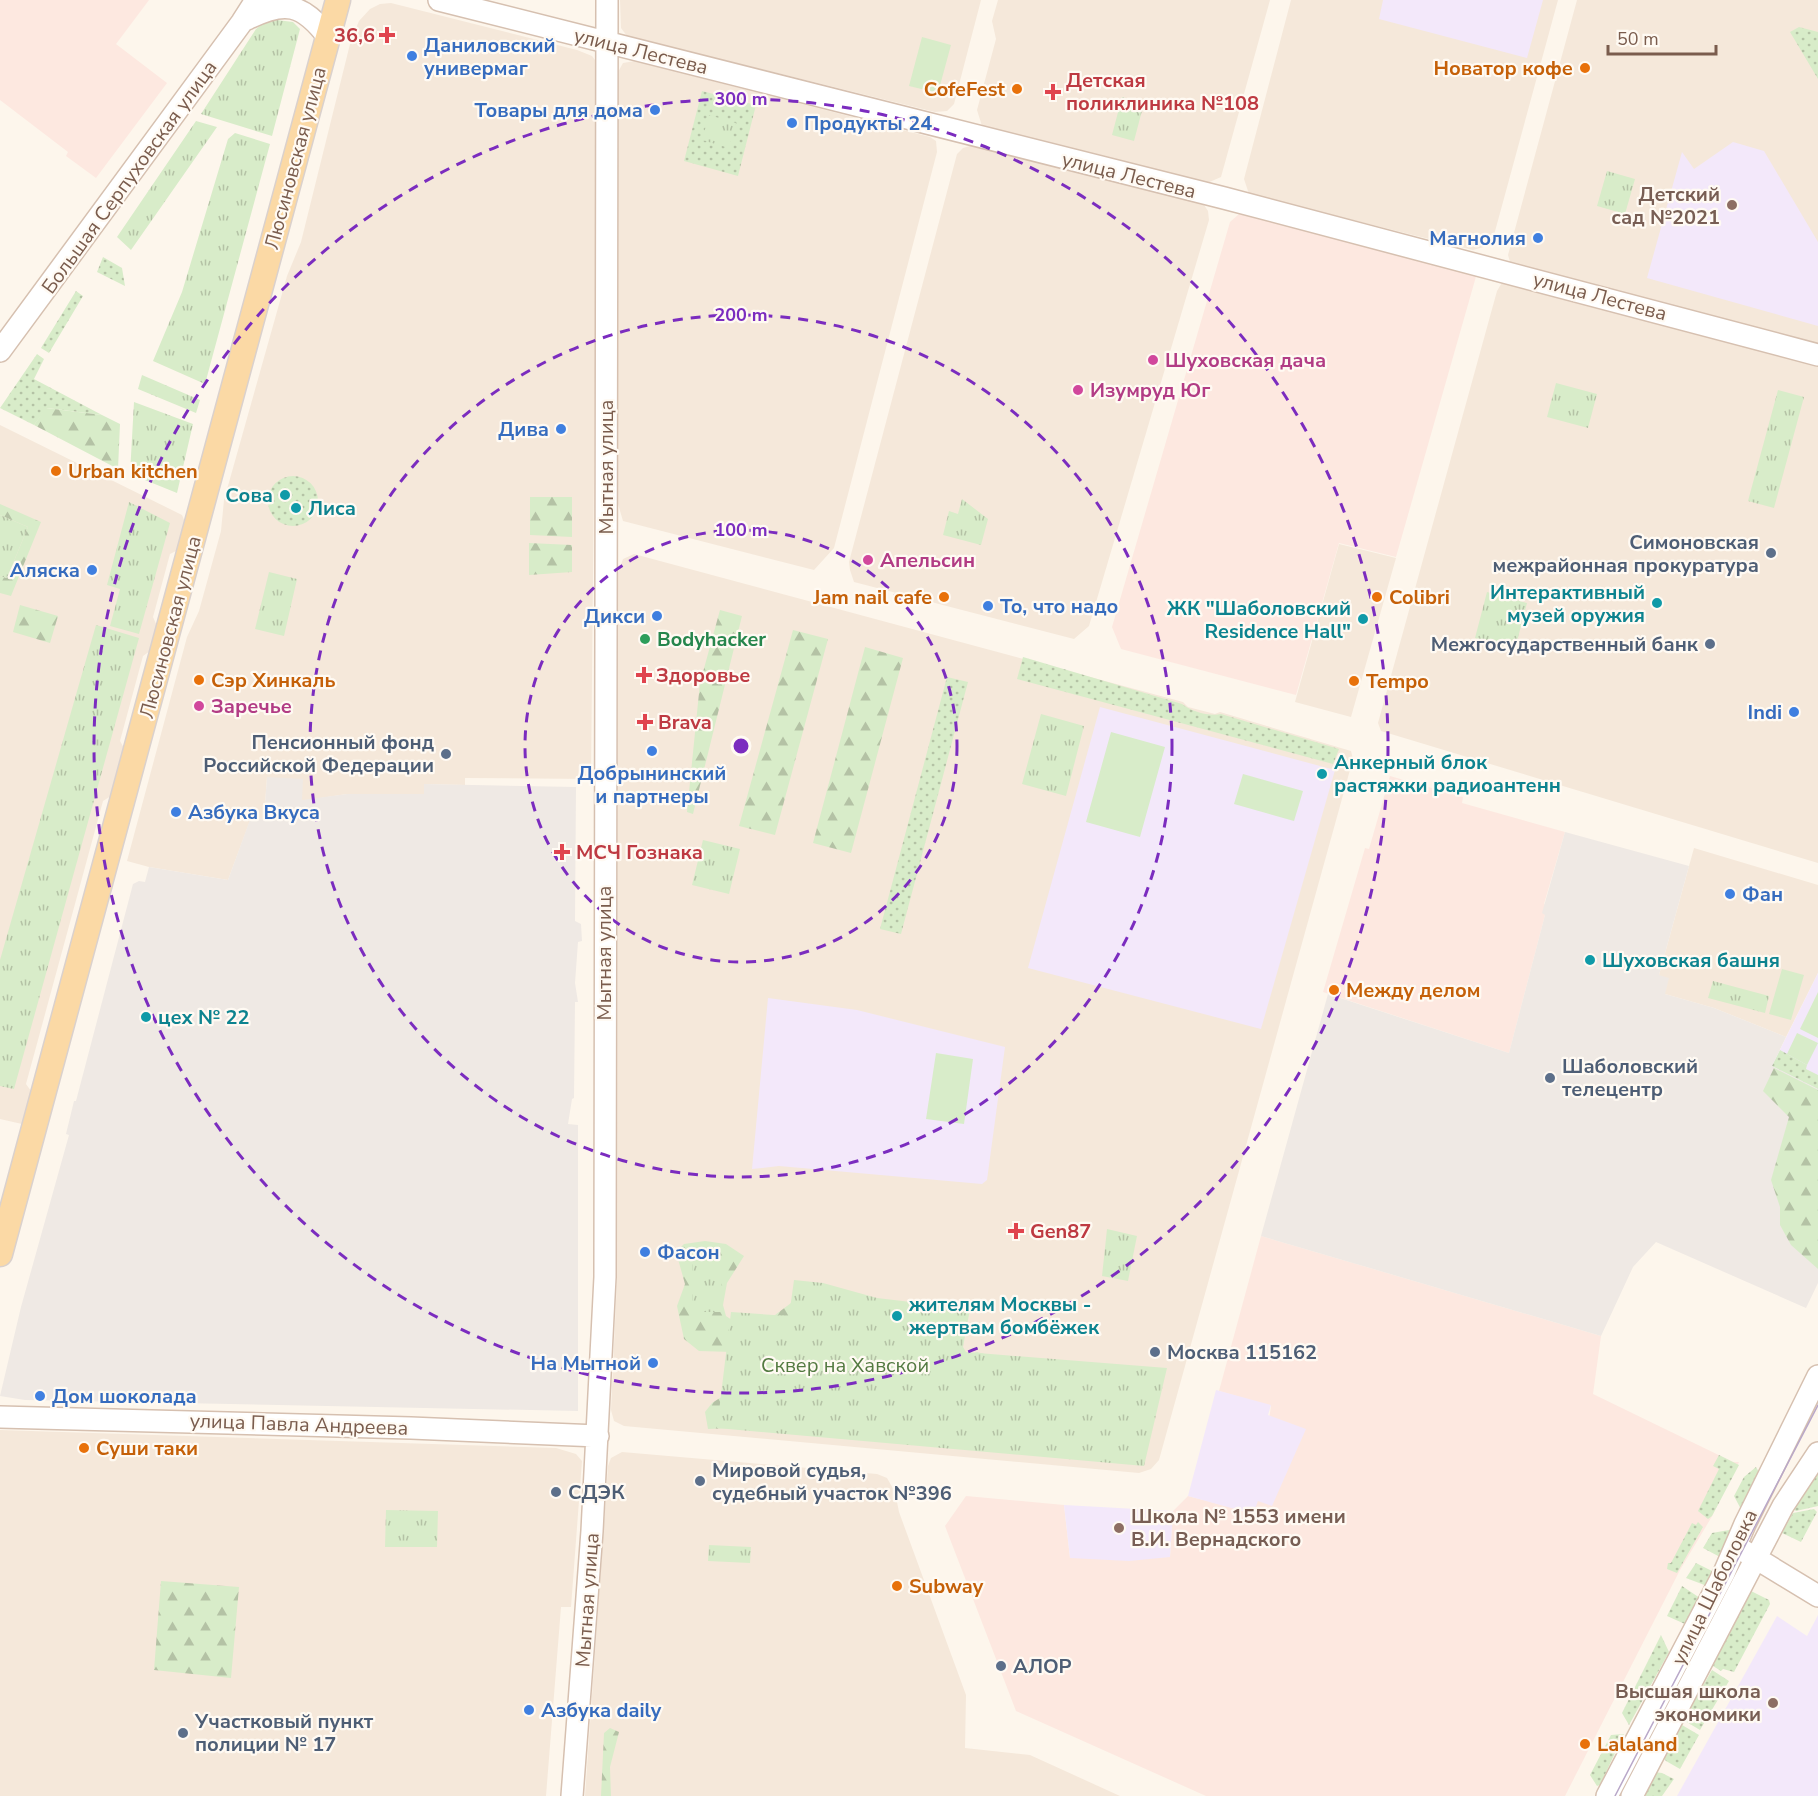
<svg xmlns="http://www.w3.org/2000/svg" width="1818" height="1796" font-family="'Nunito Sans',sans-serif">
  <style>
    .residential { fill: #f5e8da }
    .commercial { fill: #fde8e0 }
    .industrial { fill: #efe9e4 }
    .education { fill: #f3e8fa }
    .grass { fill: url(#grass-dots) }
    .forest { fill: url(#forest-firs) }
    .park { fill: url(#park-tufts) }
    .pitch { fill: #d8ecc9 }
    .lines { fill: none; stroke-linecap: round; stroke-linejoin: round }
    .secondary-casing { stroke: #d6c0b0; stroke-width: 24 }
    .primary-casing { stroke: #dad1cd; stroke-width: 27 }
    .secondary { stroke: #fff; stroke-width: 21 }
    .primary { stroke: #fbd9a5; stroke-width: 24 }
    .tram { stroke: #b9a8c9; stroke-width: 1.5 }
    .ring { fill: none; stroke: #7b2cbf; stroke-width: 3; stroke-dasharray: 10 8 }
    .health-dot { fill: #e0444e; stroke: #fffaf3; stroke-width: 2 }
    .shop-dot { fill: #3f7fe0; stroke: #fffaf3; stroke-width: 2 }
    .food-dot { fill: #e8710a; stroke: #fffaf3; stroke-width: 2 }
    .education-dot { fill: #8d6e63; stroke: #fffaf3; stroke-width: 2 }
    .hotel-dot { fill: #d1479c; stroke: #fffaf3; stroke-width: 2 }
    .culture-dot { fill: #0f9aa8; stroke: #fffaf3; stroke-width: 2 }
    .service-dot { fill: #5c6f8a; stroke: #fffaf3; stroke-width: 2 }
    .leisure-dot { fill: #2e9e5b; stroke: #fffaf3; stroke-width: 2 }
    .labels { text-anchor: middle; stroke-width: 4.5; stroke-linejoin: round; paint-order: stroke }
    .health-label { font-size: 20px; font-weight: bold; fill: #be3a42; stroke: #fffaf3; text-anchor: start }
    .shop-label { font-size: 20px; font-weight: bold; fill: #366cbe; stroke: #fffaf3; text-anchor: start }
    .street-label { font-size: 20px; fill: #7a5c4d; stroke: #fffaf3 }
    .food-label { font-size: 20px; font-weight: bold; fill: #c56008; stroke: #fffaf3; text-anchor: start }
    .education-label { font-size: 20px; font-weight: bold; fill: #785e54; stroke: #fffaf3; text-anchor: end }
    .hotel-label { font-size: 20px; font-weight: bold; fill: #b23c85; stroke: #fffaf3; text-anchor: start }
    .culture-label { font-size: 20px; font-weight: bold; fill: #0d838f; stroke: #fffaf3; text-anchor: start }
    .service-label { font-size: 20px; font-weight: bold; fill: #4e5e75; stroke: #fffaf3; text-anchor: start }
    .leisure-label { font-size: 20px; font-weight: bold; fill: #27864d; stroke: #fffaf3; text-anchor: start }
    .park-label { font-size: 20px; fill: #537a41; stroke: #fffaf3 }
    .centre { fill: #7b2cbf; stroke: #fffaf3; stroke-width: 3 }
    .ring-label { font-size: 18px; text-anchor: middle; font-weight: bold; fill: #7b2cbf; stroke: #fffaf3; stroke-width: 4.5; stroke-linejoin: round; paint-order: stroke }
  </style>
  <defs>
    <pattern id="grass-dots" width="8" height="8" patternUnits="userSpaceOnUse" patternTransform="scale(1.5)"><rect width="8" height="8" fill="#d8ecc9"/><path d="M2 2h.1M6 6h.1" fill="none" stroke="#b4c2a5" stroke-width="1.8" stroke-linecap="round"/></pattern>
    <pattern id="forest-firs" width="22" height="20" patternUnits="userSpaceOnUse" patternTransform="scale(1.5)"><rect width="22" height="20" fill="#d8ecc9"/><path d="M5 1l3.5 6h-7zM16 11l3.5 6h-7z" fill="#b4c2a5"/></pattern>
    <pattern id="park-tufts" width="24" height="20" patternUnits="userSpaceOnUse" patternTransform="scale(1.5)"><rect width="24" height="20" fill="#d8ecc9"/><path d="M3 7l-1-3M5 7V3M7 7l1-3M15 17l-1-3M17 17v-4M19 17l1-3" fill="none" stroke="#b4c2a5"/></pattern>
  </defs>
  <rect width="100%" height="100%" fill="#fdf6ec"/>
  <path class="residential" d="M620 0H981L954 104 947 111 935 112 627 36 621 28Z
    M998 0H1270L1221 177 1205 184 982 126 977 110 996 39 992 21Z
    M1291 0H1558L1494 235 1487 246 1473 250 1249 194 1244 179Z
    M1577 0H1818V345L1510 262 1508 255Z
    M391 3 577 50 592 56 598 64 591 779 465 778V785L425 784 424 794H347L301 801 267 777 264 818H251L228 880 149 867 127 861 187 637 199 611 221 531 224 500 287 276 301 242 351 40 359 21 370 9 380 4Z
    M635 61 930 137 936 141 937 152 834 548 814 570 623 521 618 504V72L623 63Z
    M973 145 1202 202 1208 211 1209 220 1089 626 1074 639 854 582 850 570 849 562 957 154 963 148Z
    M1503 281 1818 363V863L1381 731 1378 723 1497 291Z
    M0 425 182 515 185 522 178 550 170 554 153 617 157 626 150 651 143 656 120 741 124 748 111 796 103 801 26 1084 31 1091 22 1124 0 1119Z
    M1339 544 1396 558 1351 717 1295 702Z
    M634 554 1183 702 1188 707 1215 714 1220 712 1351 751 1353 759 1159 1460 1151 1469 1139 1473 624 1426 614 1421 611 1410 617 1280 618 573 623 559Z
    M1694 848 1818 885V973L1786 1037 1714 1008 1665 994 1659 975Z
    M0 1430 556 1448 576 1454 582 1461 571 1607H561L546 1796H0Z
    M622 1452 877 1474 887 1478 895 1492 899 1512 966 1695 965 1748 1030 1755 1120 1796H585L608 1466 611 1458Z"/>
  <path class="commercial" d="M0 0H149L116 44 167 83 96 178 66 156 68 152 0 100Z
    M1239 214 1477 273 1396 557 1339 543 1296 695 1121 649 1112 627 1230 222Z
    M1390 776 1463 797 1462 803 1565 832 1544 904 1562 909 1545 915 1509 1053 1323 992 1365 848 1369 849Z
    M1261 1236 1601 1336 1593 1394 1733 1462H1739L1711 1518 1680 1570 1565 1796H1206L1016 1711 945 1526 966 1496 1064 1505 1070 1558 1170 1557 1173 1511 1188 1496 1253 1513 1257 1501 1271 1406 1219 1391Z"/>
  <path class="industrial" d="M267 777 303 779 302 800 347 794H424V784L576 787 575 921 581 924 582 941 578 942 575 983 578 1002H575L574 1098 572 1099 568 1124 578 1125V1411L25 1400 0 1396 21 1307 69 1135 66 1134 74 1101H76L133 884 139 881 145 882 149 867 228 880 251 817 264 818Z
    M1565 832 1689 866 1659 975 1669 978 1665 994 1714 1008 1786 1037 1772 1066 1818 1089V1283L1806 1308 1656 1242 1633 1267 1601 1336 1261 1236 1328 994 1509 1053 1545 915 1542 913Z"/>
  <path class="education" d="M1383 0H1543L1527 58 1379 19Z
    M1733 142 1764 151 1818 242V326L1647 278 1682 152 1694 169Z
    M1100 707 1335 770 1261 1029 1028 968Z
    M1818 973V1089L1772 1066Z
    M768 998 857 1010 1005 1047 987 1180 982 1184 779 1166 752 1169Z
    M1216 1390 1271 1405 1268 1415 1306 1429 1272 1506 1258 1501 1253 1514 1188 1496Z
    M1064 1505 1173 1511 1170 1557 1129 1561 1070 1558Z
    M1818 1615V1796H1677L1777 1616 1807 1636Z"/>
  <path class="grass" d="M1799 27 1818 32V79L1790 32Z
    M702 91 756 105 738 176 684 161Z
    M103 257 122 268 125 286 97 272Z
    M76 291 83 296 49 353 41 348Z
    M37 354 44 359 34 379 102 415 47 408 34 425 0 408Z
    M268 501a25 25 0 1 1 50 0a25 25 0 1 1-50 0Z
    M1023 657 1182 704C1190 711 1210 717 1221 714L1339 749 1333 764 1017 679Z
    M947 677 968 682 901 934 880 929Z
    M1780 1050 1807 1065 1806 1069 1818 1075V1089L1772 1066Z
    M1719 1455 1739 1465 1712 1516 1708 1519 1698 1511 1719 1469 1713 1466Z
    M1818 1461V1506L1796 1511 1793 1509Z
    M1756 1467 1760 1474 1743 1513 1734 1496 1744 1477Z
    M1814 1509 1817 1512 1801 1542 1782 1533 1793 1513Z
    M1698 1522 1703 1527 1677 1573 1667 1569 1668 1563H1671L1692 1523 1696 1525Z
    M1735 1529 1720 1557 1703 1548 1712 1533Z
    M1696 1563 1718 1574 1707 1586 1686 1578Z
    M1682 1586 1700 1598 1685 1624 1667 1616Z
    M1745 1588 1769 1600 1770 1604 1734 1672 1723 1669 1721 1671 1713 1666 1718 1655 1714 1648Z
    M1661 1635 1669 1652 1629 1725 1622 1713Z
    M1712 1670 1729 1681 1700 1730 1685 1721 1691 1708 1687 1701 1693 1691H1700Z
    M1682 1725 1699 1735 1680 1769 1666 1761 1662 1756 1665 1743H1673Z
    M1624 1734 1600 1785 1597 1786 1590 1775 1611 1735Z
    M1654 1772 1662 1773 1674 1779 1662 1796H1646L1641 1789Z"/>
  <path class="forest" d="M46 408 102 415 120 424 118 469 34 425Z
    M530 497H572V537L530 535Z
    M0 504 41 522 11 596 0 593V576L7 578 28 527 0 515Z
    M529 543 572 545V572L529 575Z
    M20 605 58 616 50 643 13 632Z
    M720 610 742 616 693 814 687 812 700 683Z
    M793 630 828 639 775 835 739 826Z
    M865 647 903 658 851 853 813 843Z
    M1774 1068 1818 1090V1269L1791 1245 1780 1225V1207L1771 1180 1789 1117 1763 1091Z
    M705 1241 726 1244 744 1256 727 1283 723 1305 726 1316 735 1322 767 1321 791 1303 955 1359 977 1352 988 1355 730 1428 708 1429 705 1412 712 1403 748 1380 733 1352 699 1351 684 1339 677 1306 685 1284 676 1252 684 1244Z
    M161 1581 239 1587 231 1678 154 1670Z
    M610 1728 619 1732 610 1767 611 1796H601L604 1733Z"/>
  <path class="park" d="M269 19 293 22 300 29 272 136 201 114 256 29Z
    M1122 97 1144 103 1134 141 1112 135Z
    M709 115 736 123 729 148 702 140Z
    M196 121 217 127 131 250 117 237Z
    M235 133 270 144 205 384 153 361 182 292 228 139Z
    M1607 171 1635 179 1625 214 1597 206Z
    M142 375 200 400 196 413 138 389Z
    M1556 383 1597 394 1588 428 1547 417Z
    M1778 390 1804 397 1774 508 1748 501Z
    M134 402 193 424 177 493 130 474Z
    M962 499 988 519 981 545 943 535 949 511 958 514Z
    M129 502 170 523 139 634 110 626 120 589 107 585Z
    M0 515 28 527 7 578 0 576Z
    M269 572 297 579 284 636 255 629Z
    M1487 592 1527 603 1515 649 1475 638Z
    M96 625 139 638 14 1089 0 1086V960Z
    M1041 714 1084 726 1066 796 1022 784Z
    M703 840 740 849 729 894 692 885Z
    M1713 981 1769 996 1765 1013 1708 998Z
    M1107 1229 1137 1236 1128 1281 1102 1276Z
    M692 1257H721L722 1312H692Z
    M794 1280 823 1283 877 1298 970 1309 963 1347 966 1352 1167 1368 1144 1466 717 1428 731 1312 789 1316Z
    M386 1510 438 1511 437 1547H385Z
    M709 1545 751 1547 750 1563 708 1561Z"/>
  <path class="pitch" d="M922 37 951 45 938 93 909 86Z
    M1111 732 1165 747 1140 837 1086 822Z
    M1243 774 1303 791 1294 821 1234 804Z
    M1782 969 1804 975 1791 1020 1769 1014Z
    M1818 992V1038L1800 1029Z
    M1797 1033 1818 1043 1807 1065 1787 1054Z
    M936 1053 973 1059 964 1124 926 1119Z"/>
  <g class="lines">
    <g class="secondary-casing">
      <path id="secondary" d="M439 0 1224 198 1818 355
        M247 19C285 0 302 3 328 37
        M0 351 242 22 256 0
        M0 1417 411 1428 598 1436
        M1744 1551 1818 1596
        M572 1796 592 1531 605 1277 607 0
        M1607 1796 1724 1573 1745 1524 1818 1376
        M1632 1796 1783 1506 1818 1453"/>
    </g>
    <g class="primary-casing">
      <path id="primary" d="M0 1254 338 0"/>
    </g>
    <use href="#secondary" class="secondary"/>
    <use href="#primary" class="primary"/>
    <path class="tram" d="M1615 1796 1818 1405"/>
  </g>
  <g class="ring">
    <circle cx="741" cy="746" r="216"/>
    <circle cx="741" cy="746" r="431"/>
    <circle cx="741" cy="746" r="647"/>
  </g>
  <g class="health-dot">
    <path d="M384 26h6v6h6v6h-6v6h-6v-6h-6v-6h6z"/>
    <path d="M1050 83h6v6h6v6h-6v6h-6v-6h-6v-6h6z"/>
    <path d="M641 666h6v6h6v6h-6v6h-6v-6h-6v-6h6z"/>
    <path d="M642 713h6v6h6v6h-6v6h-6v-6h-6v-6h6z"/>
    <path d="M559 843h6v6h6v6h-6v6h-6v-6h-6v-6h6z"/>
    <path d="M1013 1222h6v6h6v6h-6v6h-6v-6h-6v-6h6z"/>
  </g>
  <g class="shop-dot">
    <circle cx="412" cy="56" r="6"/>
    <circle cx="655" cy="110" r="6"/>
    <circle cx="792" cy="123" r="6"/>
    <circle cx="1538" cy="238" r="6"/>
    <circle cx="561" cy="429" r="6"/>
    <circle cx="92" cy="570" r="6"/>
    <circle cx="988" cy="606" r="6"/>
    <circle cx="657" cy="616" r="6"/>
    <circle cx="1794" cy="712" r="6"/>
    <circle cx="652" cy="751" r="6"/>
    <circle cx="176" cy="812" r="6"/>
    <circle cx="1730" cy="894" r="6"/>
    <circle cx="645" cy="1252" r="6"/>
    <circle cx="653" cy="1363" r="6"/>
    <circle cx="40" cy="1396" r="6"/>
    <circle cx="529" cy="1710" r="6"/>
  </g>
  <g class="food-dot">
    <circle cx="1585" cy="68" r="6"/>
    <circle cx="1017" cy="89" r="6"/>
    <circle cx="56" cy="471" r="6"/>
    <circle cx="944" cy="597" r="6"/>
    <circle cx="1377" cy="597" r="6"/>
    <circle cx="199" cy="680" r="6"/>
    <circle cx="1354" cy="681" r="6"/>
    <circle cx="1334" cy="990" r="6"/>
    <circle cx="84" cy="1448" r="6"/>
    <circle cx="897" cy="1586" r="6"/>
    <circle cx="1585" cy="1744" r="6"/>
  </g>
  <g class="education-dot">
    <circle cx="1732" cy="205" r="6"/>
    <circle cx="1119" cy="1528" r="6"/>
    <circle cx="1773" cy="1703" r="6"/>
  </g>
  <g class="hotel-dot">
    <circle cx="1153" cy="360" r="6"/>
    <circle cx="1078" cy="390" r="6"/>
    <circle cx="868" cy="560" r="6"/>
    <circle cx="199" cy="706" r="6"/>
  </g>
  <g class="culture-dot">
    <circle cx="285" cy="495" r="6"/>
    <circle cx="296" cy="508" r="6"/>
    <circle cx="1657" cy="603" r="6"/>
    <circle cx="1363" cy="619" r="6"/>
    <circle cx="1322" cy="774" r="6"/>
    <circle cx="1590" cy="960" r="6"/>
    <circle cx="146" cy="1017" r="6"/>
    <circle cx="897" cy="1316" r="6"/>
  </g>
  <g class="service-dot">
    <circle cx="1771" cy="553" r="6"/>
    <circle cx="1710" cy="644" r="6"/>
    <circle cx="446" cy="754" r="6"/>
    <circle cx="1550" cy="1078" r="6"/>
    <circle cx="1155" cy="1352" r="6"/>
    <circle cx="700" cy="1481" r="6"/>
    <circle cx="556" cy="1492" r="6"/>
    <circle cx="1001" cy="1666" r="6"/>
    <circle cx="183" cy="1733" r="6"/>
  </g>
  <circle class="leisure-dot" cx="645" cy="639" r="6"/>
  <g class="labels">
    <g class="health-label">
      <text x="375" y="42" text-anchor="end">36,6</text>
      <text x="1066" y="87">Детская<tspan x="1066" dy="23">поликлиника №108</tspan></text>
      <text x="656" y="682">Здоровье</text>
      <text x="658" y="729">Brava</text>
      <text x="576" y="859">МСЧ Гознака</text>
      <text x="1030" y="1238">Gen87</text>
    </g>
    <g class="shop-label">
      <text x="424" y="52">Даниловский<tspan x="424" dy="23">универмаг</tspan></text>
      <text x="643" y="117" text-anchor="end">Товары для дома</text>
      <text x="804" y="130">Продукты 24</text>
      <text x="1526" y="245" text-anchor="end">Магнолия</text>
      <text x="549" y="436" text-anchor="end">Дива</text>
      <text x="80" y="577" text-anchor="end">Аляска</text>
      <text x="1000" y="613">То, что надо</text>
      <text x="645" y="623" text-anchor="end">Дикси</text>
      <text x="1782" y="719" text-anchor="end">Indi</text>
      <text x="652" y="780" text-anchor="middle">Добрынинский<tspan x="652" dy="23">и партнеры</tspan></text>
      <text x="188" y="819">Азбука Вкуса</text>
      <text x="1742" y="901">Фан</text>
      <text x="657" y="1259">Фасон</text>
      <text x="641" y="1370" text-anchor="end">На Мытной</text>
      <text x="52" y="1403">Дом шоколада</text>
      <text x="541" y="1717">Азбука daily</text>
    </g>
    <g class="street-label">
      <text transform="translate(641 51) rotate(14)" y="7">улица Лестева</text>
      <text transform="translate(295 158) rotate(-75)" y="7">Люсиновская улица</text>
      <text transform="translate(1129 175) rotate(14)" y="7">улица Лестева</text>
      <text transform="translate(129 177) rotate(-54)" y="7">Большая Серпуховская улица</text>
      <text transform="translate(1600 296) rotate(15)" y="7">улица Лестева</text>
      <text transform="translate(606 467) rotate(-90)" y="7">Мытная улица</text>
      <text transform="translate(170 627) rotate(-75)" y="7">Люсиновская улица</text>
      <text transform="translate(604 953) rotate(-90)" y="7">Мытная улица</text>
      <text transform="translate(299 1424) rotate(2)" y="7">улица Павла Андреева</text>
      <text transform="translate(1714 1587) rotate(-64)" y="7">улица Шаболовка</text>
      <text transform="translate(587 1600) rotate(-86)" y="7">Мытная улица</text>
    </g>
    <g class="food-label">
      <text x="1573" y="75" text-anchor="end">Новатор кофе</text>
      <text x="1005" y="96" text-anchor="end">CofeFest</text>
      <text x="68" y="478">Urban kitchen</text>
      <text x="932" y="604" text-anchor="end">Jam nail cafe</text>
      <text x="1389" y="604">Colibri</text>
      <text x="211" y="687">Сэр Хинкаль</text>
      <text x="1366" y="688">Tempo</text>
      <text x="1346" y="997">Между делом</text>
      <text x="96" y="1455">Суши таки</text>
      <text x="909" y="1593">Subway</text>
      <text x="1597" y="1751">Lalaland</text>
    </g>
    <g class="education-label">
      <text x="1720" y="201">Детский<tspan x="1720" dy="23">сад №2021</tspan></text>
      <text x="1131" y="1523" text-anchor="start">Школа № 1553 имени<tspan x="1131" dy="23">В.И. Вернадского</tspan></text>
      <text x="1761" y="1698">Высшая школа<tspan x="1761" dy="23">экономики</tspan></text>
    </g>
    <g class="hotel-label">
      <text x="1165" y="367">Шуховская дача</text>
      <text x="1090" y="397">Изумруд Юг</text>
      <text x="880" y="567">Апельсин</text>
      <text x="211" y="713">Заречье</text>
    </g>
    <g class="culture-label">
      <text x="273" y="502" text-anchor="end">Сова</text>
      <text x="308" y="515">Лиса</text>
      <text x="1645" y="599" text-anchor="end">Интерактивный<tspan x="1645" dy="23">музей оружия</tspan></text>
      <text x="1351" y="615" text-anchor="end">ЖК "Шаболовский<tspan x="1351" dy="23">Residence Hall"</tspan></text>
      <text x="1334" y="769">Анкерный блок<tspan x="1334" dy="23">растяжки радиоантенн</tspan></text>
      <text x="1602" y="967">Шуховская башня</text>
      <text x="158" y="1024">цех № 22</text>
      <text x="909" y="1311">жителям Москвы -<tspan x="909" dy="23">жертвам бомбёжек</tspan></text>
    </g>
    <g class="service-label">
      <text x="1759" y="549" text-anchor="end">Симоновская<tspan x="1759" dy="23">межрайонная прокуратура</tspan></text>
      <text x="1698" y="651" text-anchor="end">Межгосударственный банк</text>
      <text x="434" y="749" text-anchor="end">Пенсионный фонд<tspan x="434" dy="23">Российской Федерации</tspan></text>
      <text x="1562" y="1073">Шаболовский<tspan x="1562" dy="23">телецентр</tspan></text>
      <text x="1167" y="1359">Москва 115162</text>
      <text x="712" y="1477">Мировой судья,<tspan x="712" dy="23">судебный участок №396</tspan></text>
      <text x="568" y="1499">СДЭК</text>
      <text x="1013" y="1673">АЛОР</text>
      <text x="195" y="1728">Участковый пункт<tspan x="195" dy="23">полиции № 17</tspan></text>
    </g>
    <g class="leisure-label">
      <text x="657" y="646">Bodyhacker</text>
    </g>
    <g class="park-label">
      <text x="845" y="1372">Сквер на Хавской</text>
    </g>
  </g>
  <circle cx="741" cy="746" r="9" class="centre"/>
  <g class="ring-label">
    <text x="741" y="105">300 m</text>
    <text x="741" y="321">200 m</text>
    <text x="741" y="536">100 m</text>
  </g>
  <path d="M1608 45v9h108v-9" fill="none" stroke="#7a5c4d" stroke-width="3"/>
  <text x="1617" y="45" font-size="18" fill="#7a5c4d" stroke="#fffaf3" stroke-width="4.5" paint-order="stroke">50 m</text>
</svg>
